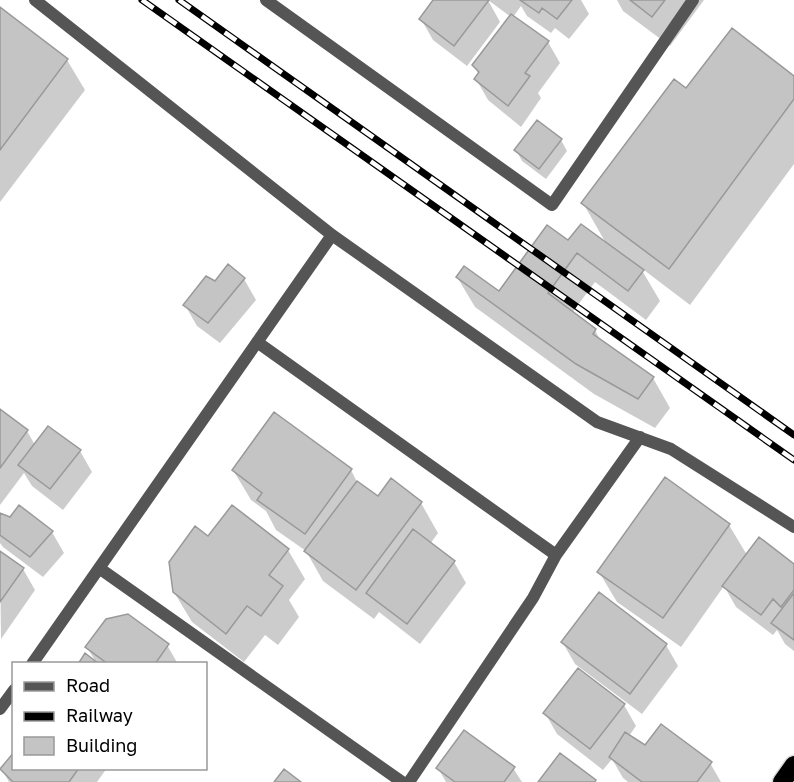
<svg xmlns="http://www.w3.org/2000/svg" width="794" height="782" font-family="'Golos Text',sans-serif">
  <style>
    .shadow { fill: #0003 }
    .building { fill: #c4c4c4; stroke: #999; stroke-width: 1.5 }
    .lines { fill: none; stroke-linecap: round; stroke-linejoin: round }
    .highway-casing { stroke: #dbdbdb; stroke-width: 21 }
    .street { stroke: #555; stroke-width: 12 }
    .highway { stroke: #000; stroke-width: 18 }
    .rail-casing { stroke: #000; stroke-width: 7 }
    .rail { stroke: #fff; stroke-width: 4.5; stroke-dasharray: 14; stroke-linecap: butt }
  </style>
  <rect width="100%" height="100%" fill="#fff"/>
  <path class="shadow" d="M435 0H488L500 22 467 66 433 40 421 19Z
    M488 0H581L589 14 569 39 555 28 551 33 527 16 521 6 513 17 548 42 560 63 538 93 541 98 521 127 488 100 476 79 479 75 474 66 511 17Z
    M617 0H704L670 46 623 11Z
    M0 9 67 60 85 90 0 202Z
    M794 78V164L690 305 640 267 660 301 646 320 595 282 572 313 595 330 601 342 653 378 670 408 655 428 594 394 475 307 457 277 500 293 569 242 607 245 583 203 686 90Z
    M561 140 567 151 546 179 522 161 516 150Z
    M244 279 256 300 220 343 197 326 185 305 215 283Z
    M0 411 27 431 35 445 80 451 92 472 63 510 32 486 24 473 0 505Z
    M233 470H351L358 484 378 498 421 503 438 533 430 544 454 562 466 583 420 644 379 612 374 619 323 581 306 551 276 530 266 511 251 500Z
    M0 515 52 532 64 553 43 577 3 547 0 543Z
    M729 525 747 555 794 566V651L785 644 777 630 773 635 736 607 724 586 681 647 617 602 599 572Z
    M208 538 288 550 305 579 289 600 299 617 278 645 265 635 244 662 192 622 174 592Z
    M0 553 23 569 35 590 1 639Z
    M599 594 666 645 678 666 642 714 575 664 563 643Z
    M167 645 178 664H97L87 647Z
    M578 670 624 705 636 726 629 736 646 747 710 763 721 782H628L623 778 612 759 603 770 557 734 545 713Z
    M14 768H107L97 782H9L2 769Z
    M438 768H513L522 782H446Z"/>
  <path class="building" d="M433 0H489L454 46 419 19Z
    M520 0H572L557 19 542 8 539 13Z
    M630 0H665L652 17Z
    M0 7 68 59 0 150Z
    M511 14 549 41 525 73 530 76 508 106 474 79 479 72 472 65Z
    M732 28 794 76V99L669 269 581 203 674 79 686 88Z
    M537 120 562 139 539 169 514 150Z
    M581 224 644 270 628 291 577 253 548 293 596 329 593 334 654 377 638 399 576 364 456 277 464 266 499 291 547 225 568 240Z
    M228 264 245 278 208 323 183 305 206 276 215 281Z
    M0 409 28 430 0 468Z
    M274 412 352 469 305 534 257 500 262 493 232 470Z
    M48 426 81 450 50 489 18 465Z
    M665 477 730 524 663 618 597 572Z
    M391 478 422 502 356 590 304 551 357 481 378 496Z
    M19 505 53 531 30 557 0 535V513L10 517Z
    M232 505 289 549 269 575 283 586 261 616 247 606 226 634 173 592 169 562 195 526 208 536Z
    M413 529 455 561 407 624 366 593Z
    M759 537 794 564V590L781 607 773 599 761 615 722 586Z
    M0 551 24 568 0 602Z
    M599 592 667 644 630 694 561 642Z
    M794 593V640L771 623Z
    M128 614 169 644 155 664H108L85 647 106 619Z
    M85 653 99 664H78Z
    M578 668 625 704 590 749 543 713Z
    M661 724 712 762 697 782H642L609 757 625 732 645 745Z
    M464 730 515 767 504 782H455L436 768Z
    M14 752V768H79L69 782H13L0 769Z
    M560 753 596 780 595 782H538Z
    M284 769 301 782H274Z"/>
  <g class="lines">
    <g class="highway-casing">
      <path id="highway" d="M782 782 794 765"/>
    </g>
    <path class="street" d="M35 0 332 235 597 422 671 449 794 527
      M266 0 552 205 693 0
      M257 342 556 555
      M99 568 402 782
      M32 664 332 235
      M0 709 14 690
      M409 782 533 598 556 555 640 437"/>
    <use href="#highway" class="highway"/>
    <g class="rail-casing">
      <path id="rail" d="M142 0 794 460
        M179 0 794 435"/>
    </g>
    <use href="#rail" class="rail"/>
  </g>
  <rect x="12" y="662" width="195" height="108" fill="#ffffff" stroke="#999999" stroke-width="1.5"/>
  <rect x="24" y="682" width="30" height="9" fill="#555555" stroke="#999999" stroke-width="1.5"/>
  <text x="66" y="692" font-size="18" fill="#000000">Road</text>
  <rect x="24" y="712" width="30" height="9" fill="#000000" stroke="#999999" stroke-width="1.5"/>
  <text x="66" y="722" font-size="18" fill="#000000">Railway</text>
  <rect x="24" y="737" width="30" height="18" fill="#c4c4c4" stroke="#999999" stroke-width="1.5"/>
  <text x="66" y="752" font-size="18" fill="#000000">Building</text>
</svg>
